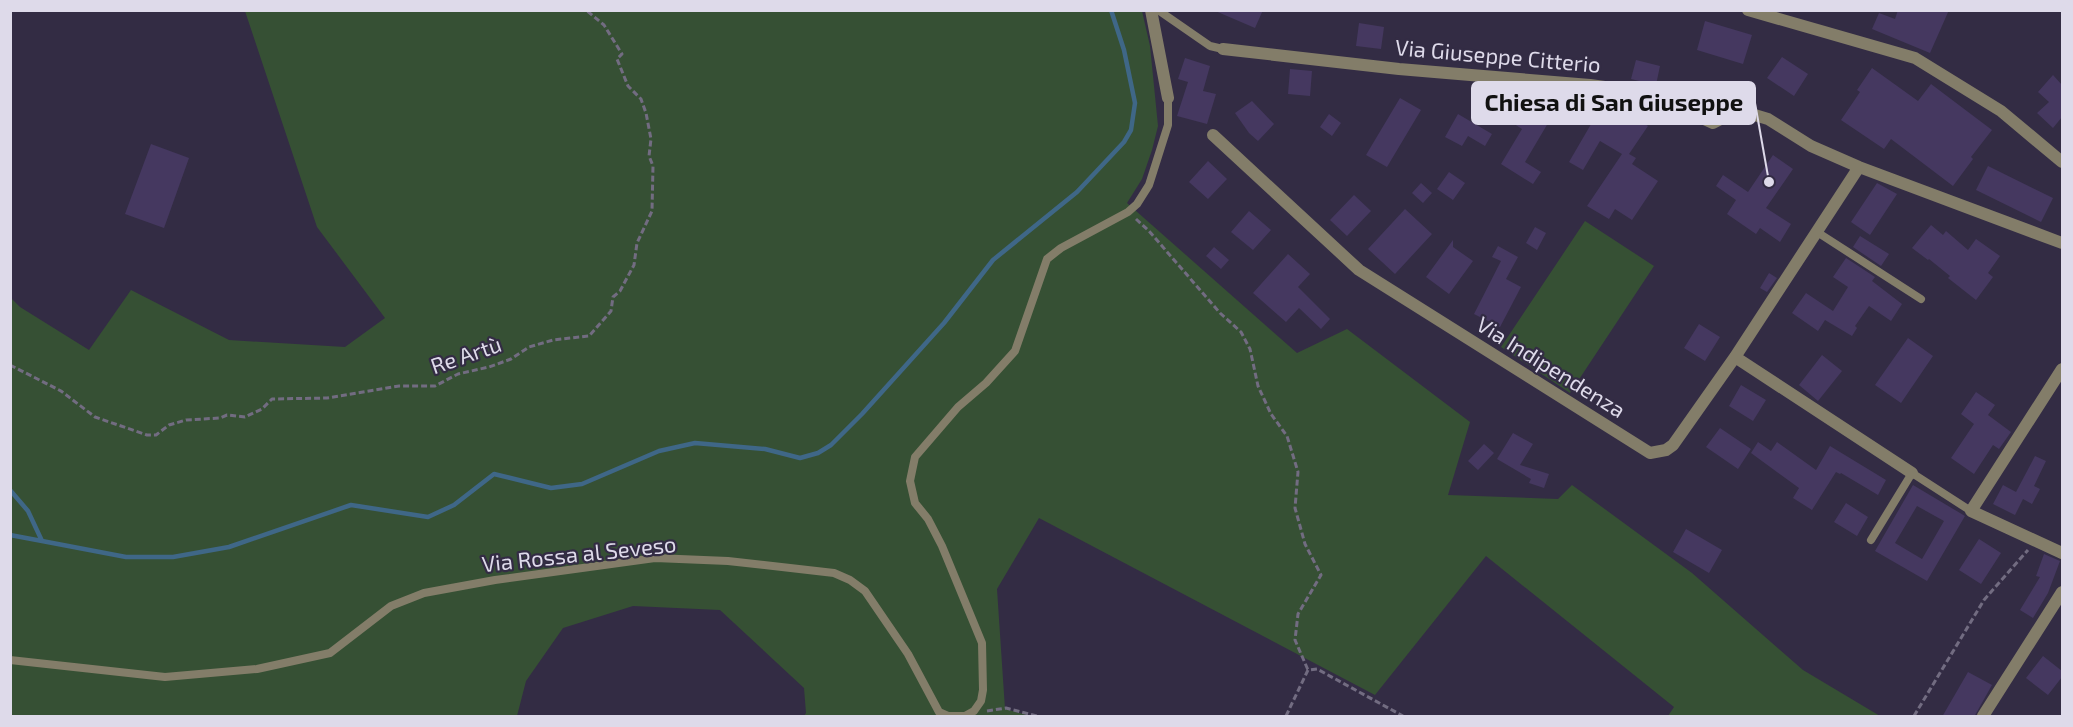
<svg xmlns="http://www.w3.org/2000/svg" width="2073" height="727" font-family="'Exo 2',sans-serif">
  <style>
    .green { fill: #365034 }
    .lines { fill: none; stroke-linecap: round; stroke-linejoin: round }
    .stream { stroke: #3f6787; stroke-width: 4.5 }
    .building { fill: #453860; fill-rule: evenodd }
    .path { stroke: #726c81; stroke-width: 3; stroke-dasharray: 6 3; stroke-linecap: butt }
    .lane { stroke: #837d69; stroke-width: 8 }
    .street { stroke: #837d69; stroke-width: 12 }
    .labels { text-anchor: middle; stroke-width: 4.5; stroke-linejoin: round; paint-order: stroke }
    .street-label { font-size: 22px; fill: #dedaea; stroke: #332c44 }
    .leader { fill: none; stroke: #dedaea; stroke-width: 2 }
    .callout-dot { fill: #dedaea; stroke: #332c44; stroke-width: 2 }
    .callout { fill: #dedaea; stroke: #dedaea; stroke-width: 2 }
    .callout-label { font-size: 24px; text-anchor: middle; font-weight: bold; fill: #111 }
  </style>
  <rect width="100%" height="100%" fill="#332c44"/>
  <path class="green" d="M245 11H1142L1150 46 1158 126 1152 150 1142 179 1127 203 1297 353 1347 329 1470 422 1448 495 1558 499 1572 485 1692 573 1803 670 1880 716H1668L1674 707 1486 556 1375 695 1039 518 997 589 1005 709 1031 716H804L806 713 804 688 720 610 633 606 563 628 526 681 517 716H11L10 297 20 307 89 350 131 290 229 340 345 347 385 318 317 227Z
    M1585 221 1654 266 1570 393 1501 347Z"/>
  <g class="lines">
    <path class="stream" d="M10 490 28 511 42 541 10 535
      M42 541 126 557H173L229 547 351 505 428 517 454 505 494 474 551 488 582 484 659 451 695 443 765 449 800 458 818 453 831 445 862 414 944 323 993 260 1077 192 1124 142 1131 130 1135 103 1124 50 1111 10"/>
  </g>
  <path class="building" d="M1213 10H1263L1255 28Z
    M1898 10H1949L1930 53 1872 29 1879 13 1895 19Z
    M1705 21 1752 35 1743 64 1697 50Z
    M1359 23 1384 27 1381 49 1356 46Z
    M1782 57 1808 74 1794 96 1767 78Z
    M1185 58 1210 66 1203 91 1216 94 1207 124 1177 116 1188 82 1178 79Z
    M1636 60 1660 66 1656 85 1631 79Z
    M1872 68 1918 101 1931 84 1992 130 1971 157 1973 159 1953 186 1891 139 1884 149 1841 120 1860 92 1857 90Z
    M1290 69 1312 71 1310 96 1288 94Z
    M2053 75 2062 85V117L2053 128 2037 113 2049 102 2038 92Z
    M1511 93 1551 118 1525 162 1541 172 1533 184 1501 164 1522 129 1499 114Z
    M1400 98 1421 110 1387 167 1366 155Z
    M1252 101 1274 124 1258 141 1249 133 1235 113Z
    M1601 107 1622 119 1626 112 1648 126 1629 154 1636 158 1632 164 1658 181 1632 220 1615 209 1609 219 1587 206 1622 154 1600 141 1583 170 1569 162Z
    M1329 114 1341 123 1332 136 1320 127Z
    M1458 114 1492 134 1485 146 1468 136 1462 146 1445 137Z
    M151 144 189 158 164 228 125 214Z
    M1773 155 1793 169 1766 208 1791 224 1780 242 1760 228 1756 234 1727 214 1736 200 1716 186 1723 175 1748 192Z
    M1208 161 1227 179 1208 199 1189 182Z
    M1988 166 2053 198 2041 222 1976 190Z
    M1449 172 1465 183 1453 200 1437 189Z
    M1421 183 1432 193 1423 203 1412 193Z
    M1877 183 1897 194 1870 235 1851 222Z
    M1354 195 1371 211 1347 236 1330 220Z
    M1405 209 1432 234 1395 274 1368 249Z
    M1249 211 1271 230 1253 250 1231 232Z
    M1931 225 1943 235 1946 231 1968 250 1976 239 2000 256 1988 273 1993 277 1976 300 1948 278 1950 276 1929 259 1928 260 1912 248Z
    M1535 227 1546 233 1537 250 1526 243Z
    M1860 236 1889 254 1881 266 1853 247Z
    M1453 240V247L1473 261 1449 294 1426 277Z
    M1498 246 1518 257 1506 279 1521 287 1500 327 1474 314 1501 261 1492 257Z
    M1214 247 1229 260 1221 269 1206 256Z
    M1288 254 1310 274 1298 287 1330 319 1321 329 1299 308 1286 322 1253 293Z
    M1846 258 1875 277 1872 281 1902 304 1891 321 1869 306 1855 326 1857 328 1852 336 1825 320 1818 331 1792 313 1806 293 1833 311 1848 287 1833 277Z
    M1769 273 1777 278 1767 292 1760 288Z
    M1699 324 1720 337 1705 361 1684 348Z
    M1908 338 1933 356 1901 403 1875 385Z
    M1822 355 1842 371 1818 401 1799 385Z
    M1741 385 1766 400 1753 421 1729 406Z
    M1976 392 1995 405 1988 415 2011 432 1999 449 1993 445 1974 474 1951 458 1974 424 1961 414Z
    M1720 428 1751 449 1738 469 1706 447Z
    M1513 433 1533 444 1520 465 1549 474 1544 488 1529 483 1531 479 1497 459Z
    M1758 442 1771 451 1777 442 1816 470 1830 446 1886 480 1878 495 1841 473 1840 474 1836 472 1812 510 1793 498 1799 488 1751 453Z
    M1484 444 1494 453 1478 470 1468 461Z
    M2035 456 2046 461 2034 486 2040 489 2032 504 2023 499 2015 515 1993 504 2003 485 2016 492Z
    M1913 485 1965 516 1927 581 1875 551ZM1917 506 1944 521 1922 559 1895 543Z
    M1846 503 1868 517 1857 536 1834 522Z
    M1686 529 1722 550 1709 573 1673 552Z
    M1979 539 2001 553 1981 584 1959 570Z
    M2044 554 2060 561 2048 593 2033 618 2020 610 2040 577 2036 576Z
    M2043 656 2062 671V677L2048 695 2026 678Z
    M1968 672 1992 685 1974 717H1942Z"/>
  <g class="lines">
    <path class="path" d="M1136 219 1149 231 1220 313 1241 332 1250 349 1258 386 1271 414 1287 436 1298 472 1295 508 1305 544 1321 575 1298 614 1295 640 1308 670
      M10 365 61 391 95 417 147 435H156L169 425 186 420 220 418 227 415 245 417 262 409 272 399 327 398 399 386H435L458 374 489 367 511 359 529 347 553 340 589 336 611 311 613 297 620 291 634 265 637 243 652 211 653 166 649 156 651 139 646 113 641 99 628 86 617 59 622 54 604 25 586 10
      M987 711 1006 708 1037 716
      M1286 716 1308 670 1317 669 1403 716
      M1914 716 1984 600 2028 550"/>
    <path class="lane" d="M1158 10 1210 46 1223 49
      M1817 232 1921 299
      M1871 540 1912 473 1971 511
      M10 660 165 677 257 669 330 653 391 606 424 593 495 580 655 558 728 561 834 573 850 580 865 591 908 654 939 712 948 716H965L974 711 981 701 983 690 982 643 942 546 928 519 915 503 910 481 915 457 958 407 986 383 1015 351 1047 259 1061 248 1128 212 1137 204 1149 185 1168 125V98"/>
    <path class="street" d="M1151 10 1168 98
      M1748 10 1915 58 2001 111 2062 162
      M1223 49 1399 69 1590 85 1648 93 1713 123 1738 110 1768 119 1811 146 1859 167 2062 243
      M1213 135 1359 270 1650 453 1666 450 1673 445 1735 357 1859 167
      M1735 357 1912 473
      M2062 369 1971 511 2062 553
      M1983 716 2062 592"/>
  </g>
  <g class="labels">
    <g class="street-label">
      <text transform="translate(1498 56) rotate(5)" y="8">Via Giuseppe Citterio</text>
      <text transform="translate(466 355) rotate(-19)" y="8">Re Artù</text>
      <text transform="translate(1551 367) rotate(32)" y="8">Via Indipendenza</text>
      <text transform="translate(579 554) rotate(-6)" y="8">Via Rossa al Seveso</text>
    </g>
  </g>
  <path class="leader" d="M1769 182L1755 103"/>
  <circle class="callout-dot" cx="1769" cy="182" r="6"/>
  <rect class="callout" x="1472" y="82" width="283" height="42" rx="6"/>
  <g class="callout-label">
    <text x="1614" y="111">Chiesa di San Giuseppe</text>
  </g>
  <rect width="2073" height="727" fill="none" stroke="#dedaea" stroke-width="24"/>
</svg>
